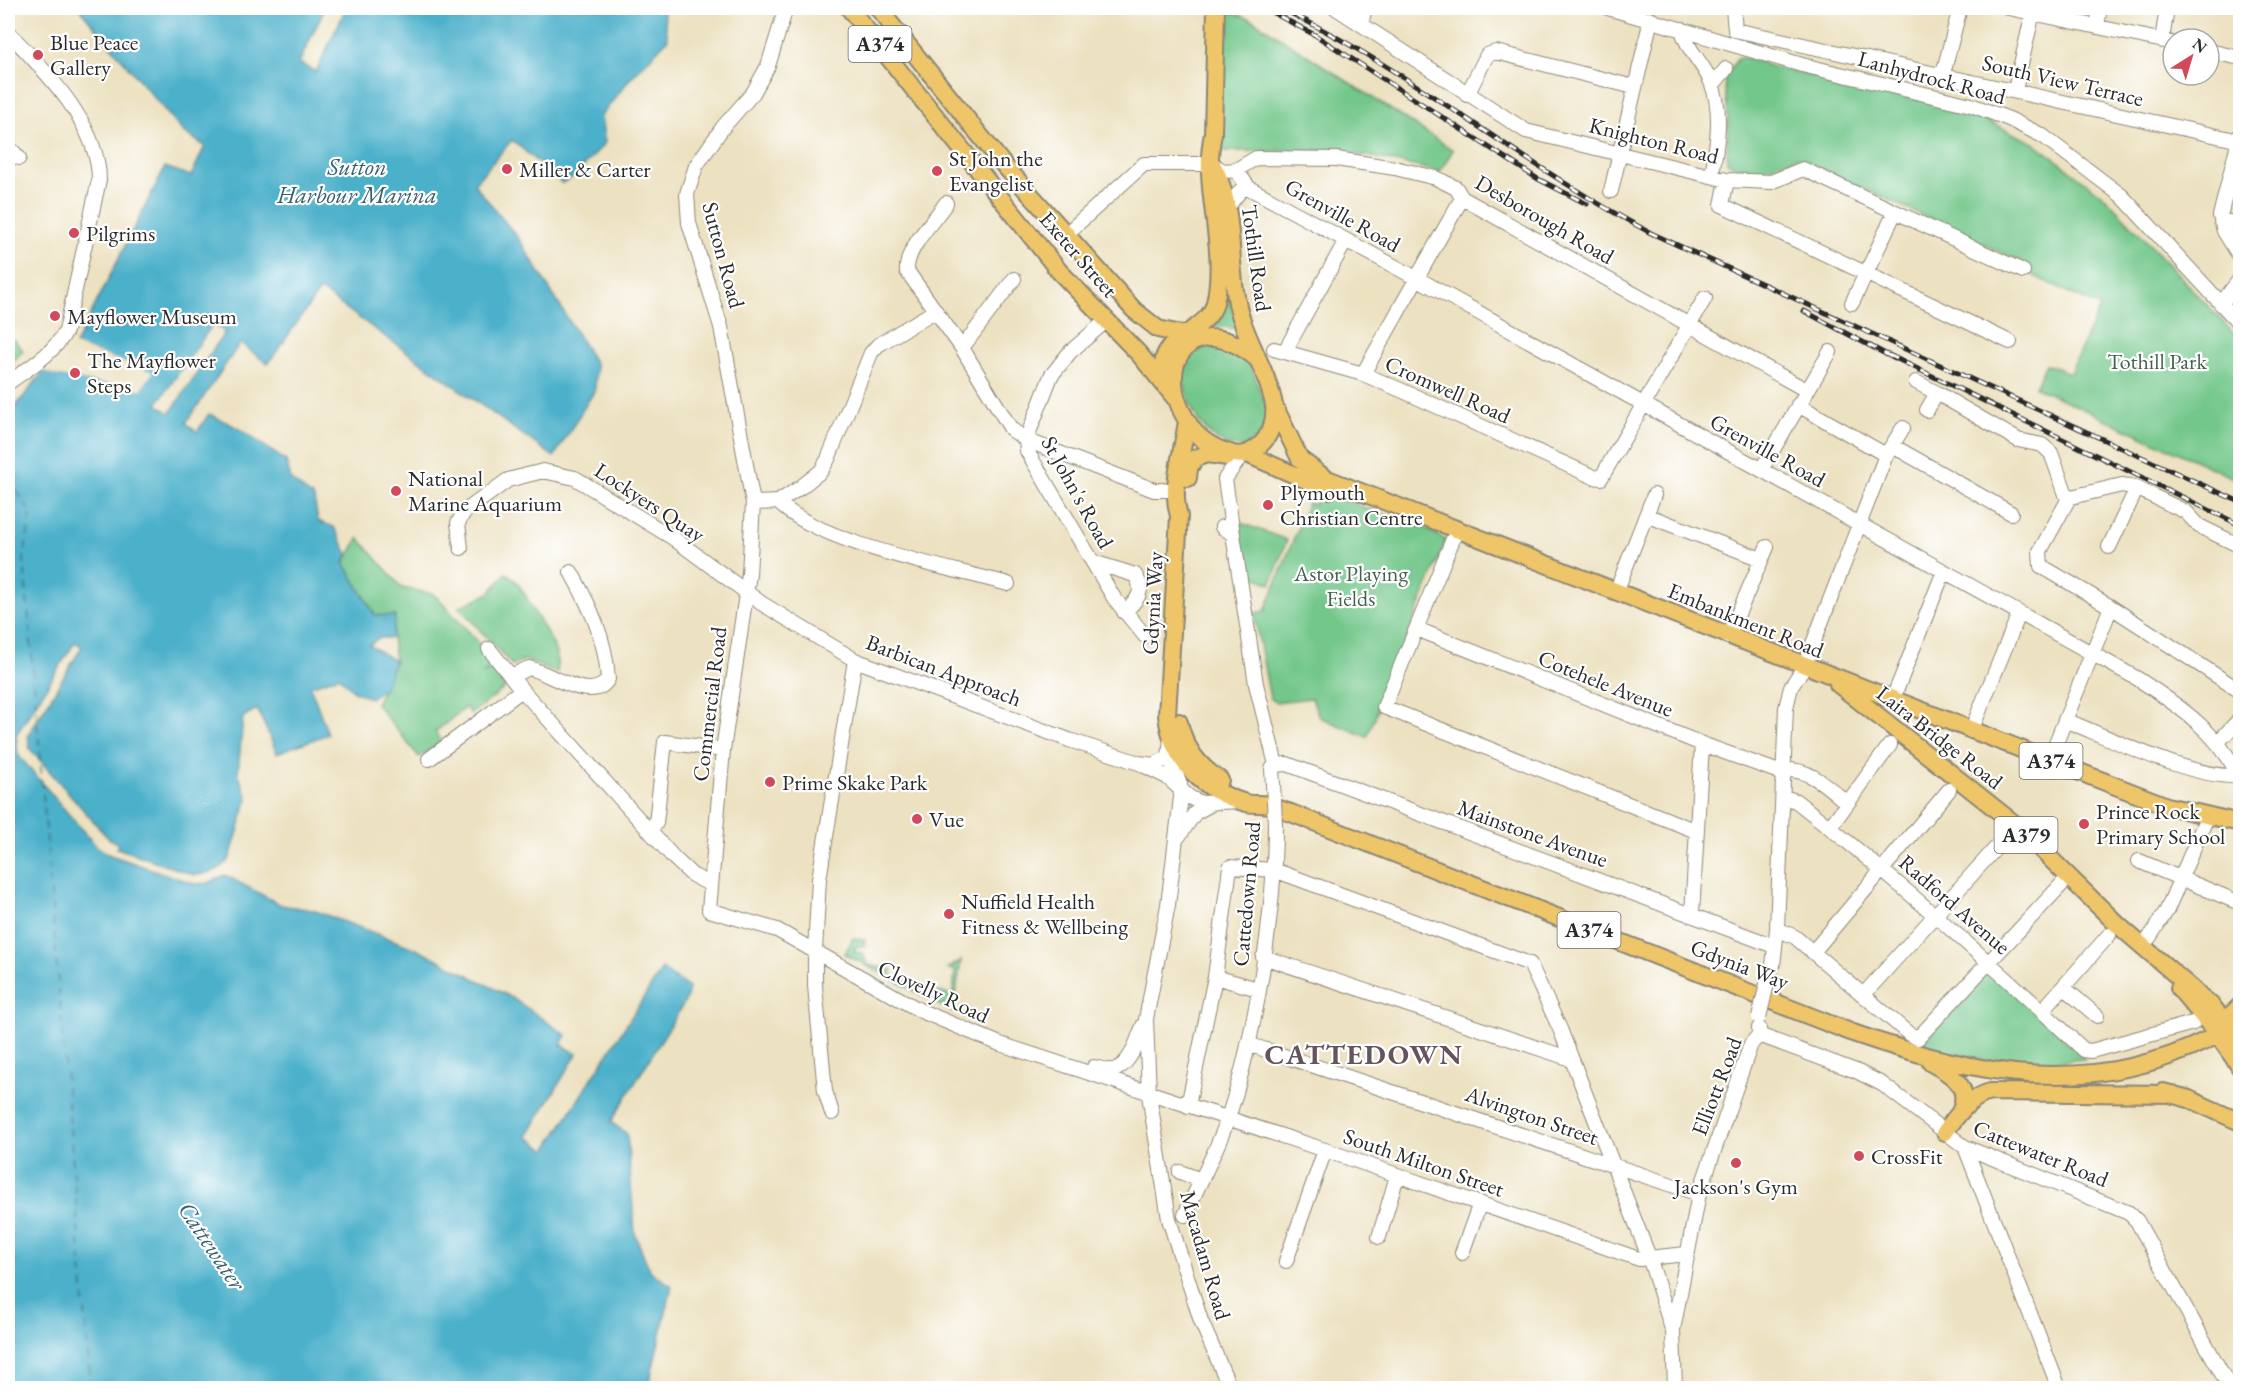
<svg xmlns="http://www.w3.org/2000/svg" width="2248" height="1396" font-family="'EB Garamond',serif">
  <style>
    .green { fill: #73c78b; stroke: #4f795b; stroke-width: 1.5 }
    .water { fill: #4bb0ca; stroke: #3b6e7a; stroke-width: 1.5; fill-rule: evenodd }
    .pier { fill: #ece1c0 }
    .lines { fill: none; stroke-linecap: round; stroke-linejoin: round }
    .ferry { stroke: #38606b; stroke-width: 1.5; stroke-dasharray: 8 6; stroke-linecap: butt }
    .minor-casing { stroke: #8c8676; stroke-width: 16 }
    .major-casing { stroke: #8c8676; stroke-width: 20 }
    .minor { stroke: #fff; stroke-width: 14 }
    .major { stroke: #eec569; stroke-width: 16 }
    .rail-casing { stroke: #2b2b2b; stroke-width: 5 }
    .rail { stroke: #fff; stroke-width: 3; stroke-dasharray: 9; stroke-linecap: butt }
    .minor-bridge-casing { stroke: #8c8676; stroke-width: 16; stroke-linecap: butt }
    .minor-bridge { stroke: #fff; stroke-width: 14 }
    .poi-dot { fill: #d1495b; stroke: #fff; stroke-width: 2 }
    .labels { text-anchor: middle; stroke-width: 4.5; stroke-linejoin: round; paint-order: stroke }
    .shield { fill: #fff; stroke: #6b6b6b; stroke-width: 1.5 }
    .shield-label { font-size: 21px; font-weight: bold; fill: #2b2b2b }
    .poi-label { font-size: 22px; fill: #2b2b2b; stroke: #fff; text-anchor: start }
    .street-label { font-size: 22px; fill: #2b2b2b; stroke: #fff }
    .park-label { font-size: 22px; fill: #44624d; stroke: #fff }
    .water-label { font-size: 24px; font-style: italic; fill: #38606b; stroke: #fff }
    .district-label { font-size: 28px; font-weight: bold; letter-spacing: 1.5px; fill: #65545d; stroke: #fff }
  </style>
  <rect width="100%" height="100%" fill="#fff"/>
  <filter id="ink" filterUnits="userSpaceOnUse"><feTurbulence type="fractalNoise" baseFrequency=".0167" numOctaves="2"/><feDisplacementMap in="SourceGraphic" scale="12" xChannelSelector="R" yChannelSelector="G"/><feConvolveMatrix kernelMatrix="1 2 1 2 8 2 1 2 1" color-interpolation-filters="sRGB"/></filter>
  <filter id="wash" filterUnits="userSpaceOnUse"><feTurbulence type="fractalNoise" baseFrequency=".008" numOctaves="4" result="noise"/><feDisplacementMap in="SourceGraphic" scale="24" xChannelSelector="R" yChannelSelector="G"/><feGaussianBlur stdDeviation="1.35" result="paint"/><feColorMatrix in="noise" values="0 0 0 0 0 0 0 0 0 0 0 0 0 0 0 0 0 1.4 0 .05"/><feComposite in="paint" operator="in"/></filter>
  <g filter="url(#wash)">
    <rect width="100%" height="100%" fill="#ece1c0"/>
    <path class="green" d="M1222 8 1253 20 1453 150 1440 172 1368 156 1304 151H1219Z
      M1738 58H1750L1769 66 1964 110 2036 144 2107 199 2240 340V481L2035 387 2046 364 2070 373 2100 307 2023 271 2026 264 1797 157C1774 165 1749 178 1727 162L1728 117 1724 78Z
      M1219 299 1230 300 1238 329 1210 325Z
      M14 339 23 351 11 363 13 366 8 369V346Z
      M1217 342 1250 363 1268 413C1269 429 1255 442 1241 448 1230 445 1220 443 1211 435 1184 412 1164 345 1217 342Z
      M1334 497 1427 529 1446 540 1367 737 1319 717 1312 698 1276 702 1270 698 1254 613 1265 611 1308 503 1314 505 1317 500Z
      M1238 522 1287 540 1271 584 1246 573Z
      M359 538 402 588 434 594 478 642 493 665 483 674 490 669 505 688 471 714 466 707 435 732 442 742 419 757 376 704 395 661 392 638 395 617 375 615 344 563Z
      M506 573C523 584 527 601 538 618 549 637 560 650 557 673L525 660 512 665 459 607 490 593Z
      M853 938 865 940 864 947H855L854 952 862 953 868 965 892 969V978L904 979 912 984V988L953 995 955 970 947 969 961 961 953 1012 845 954Z
      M1991 967 2085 1059 2039 1064 1994 1063 1920 1046Z"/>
    <path class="water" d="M79 8H217L234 13 236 8H325L299 63 316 72 346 8H663L668 39 629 80 601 116 605 143 574 177 562 183 512 140 474 184 519 239 596 365 595 390 554 457 320 290 268 364 240 343 186 423 197 432 209 414 238 428 286 461 291 480 314 498 318 521 334 527 348 554 344 563 375 615 395 616 392 638H379L369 645 395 661 385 687 370 698 354 691 339 676 310 686 328 734 277 753 257 709 243 717 238 774 248 798 230 858C222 870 208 874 194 875L117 848 118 844 107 837 30 749 28 735 82 647 75 642 16 735 18 755 96 846 110 855 195 884 208 883 225 875 281 905 313 910 422 951 512 998 566 1035 561 1044 577 1054 527 1136 546 1150 662 969 689 988 687 998 611 1122 627 1134 635 1234 650 1271 672 1286 648 1388H8V416L44 371 53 375 141 390 152 373 75 345 165 167 191 176 205 146 182 131ZM213 324 225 332 170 413 157 404Z"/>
    <path class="pier" d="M75 345 147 370 153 372 141 390 53 375 44 371 47 369 54 372 140 387 149 374 74 347Z"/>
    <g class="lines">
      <path class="ferry" d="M17 491 31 513 24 559 91 1388"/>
    </g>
  </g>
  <g filter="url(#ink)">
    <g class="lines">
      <g class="minor-casing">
        <path id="minor" d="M786 8 768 66 753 93 723 127 696 166 687 194 689 223 721 327 753 503 749 574 723 750 709 910 777 930 921 1011 1000 1044 1325 1150 1639 1259 1686 1254
          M1336 8 1526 131 1727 180 1771 182 1803 169 2023 271
          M1608 8 1802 65 1971 105 2009 119 2043 136 2122 196 2240 324
          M1733 8 1735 30
          M2009 8 2173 43
          M1361 24 1365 8
          M2097 27 2100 8
          M1682 29C1686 49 1703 63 1711 82 1723 110 1717 145 1712 175
          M1735 30 2240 141
          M8 32C45 71 99 124 99 180L66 331C53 354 29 368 8 383
          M2162 40 2167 8
          M2209 51 2240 58
          M1943 74 1960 8
          M1711 82 1716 81 1726 69
          M2015 90 2034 8
          M1467 95 1487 55 1496 52 1634 87
          M2240 135 2220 216 2224 231 2240 257
          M8 146 19 158
          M1236 170 1249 188 1418 279 2138 679C2178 705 2222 735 2240 780
          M1727 180 1722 205 2010 342
          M1611 191 1651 19
          M946 203C934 221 905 249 907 271L962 348 1011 429 1026 440 1154 490H1176
          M1229 205 1241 190 1249 188
          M2221 222H2240
          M1065 235 1144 164H1212L1223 171 1236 170 1256 158 1336 159 1395 168 1436 178 1456 188 1462 198 1806 390
          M1852 303 1895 212
          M2221 304 2240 279
          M1107 320 1070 352 1051 376 1026 440 1027 451 1114 598 1145 636
          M962 348 1014 279
          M1274 349 1363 374 1403 391 1594 477 1601 478 1705 298
          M1285 351 1345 242
          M1363 374 1462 198
          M1916 382 1937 393
          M1798 405 1886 455
          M1927 410 1937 393 2018 440 2042 445 2051 453 2068 500 2040 551 2041 566 2111 607 2240 691
          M1893 446 2011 513
          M1761 470 1830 352
          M2067 498 2122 485 2134 487 2186 512 2199 526 2240 546
          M778 502C820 544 947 567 1008 584
          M753 503 778 502 801 487 821 471 828 459 871 353 878 345 935 311
          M1646 515 1761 559
          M1222 527 1233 534 1256 684 1276 765 1272 769 1274 801
          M1233 534 1225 479 1242 455
          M1453 539 1384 707 1696 831
          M2109 547 2137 488
          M461 548 458 523 464 512 508 480 543 471 575 478 673 538 761 603 855 660 1069 740 1139 763 1154 765 1169 757 1171 738
          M1093 562 1135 575C1146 591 1137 601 1124 612
          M1616 592 1654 495
          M1417 629 1702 744 1782 773
          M1728 637 1767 547
          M489 649 522 690 674 858 692 875 711 885
          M511 676 529 668C550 673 593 705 608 679 606 639 590 606 571 572
          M1892 701 1944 571
          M2065 720C2112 739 2193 779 2240 776
          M1971 731 2019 614
          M2217 743 2240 719
          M1169 757 1180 784 1181 797 1168 905 1146 1019 1149 1095 1169 1219 1201 1321 1230 1388
          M429 759 522 690
          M2049 760 2111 607
          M1143 765 1167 777 1189 797 1201 803 1241 801
          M1276 765 1287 764 1774 946
          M1782 770C1810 768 1827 786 1847 803
          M1783 797 1796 801C1897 879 1991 963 2084 1050L2091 1051 2193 1023
          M1830 827 1890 745
          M650 830 656 823 665 742 723 750
          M1179 836 1195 813 1211 804
          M2139 861 2235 901
          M1692 914 1702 744
          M1777 929 1795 937 1909 1034 1918 1038 2063 883
          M2149 938 2167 910 2207 817
          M1813 952 1949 790
          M1263 957 1571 1059
          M1769 976 1773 965 1777 929 1786 708 1791 687 1804 667 1886 455 1903 428
          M1215 977 1258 989
          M2063 987 2097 1016
          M1864 994 2004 839
          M2042 1011 2109 935
          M1759 1035 1856 1071 1882 1084 1965 1147 2129 1213 2137 1221 2230 1388
          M1248 1044 1699 1194
          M1094 1067C1099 1068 1107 1071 1113 1070 1131 1066 1137 1039 1144 1024
          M1188 1106 1215 977 1230 867 1274 870 1530 964 1560 1029 1649 1257 1673 1332 1675 1388
          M832 1113 825 1091 815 986V951L819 879 855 660
          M1965 1147 2059 1388
          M1180 1172 1201 1180
          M1185 1215C1199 1183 1217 1151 1228 1118 1256 1034 1275 913 1275 824
          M1379 1237 1397 1176
          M1462 1253 1480 1203
          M1286 1261 1325 1150
          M1673 1330 1699 1194 1751 1044 1759 1035V1028"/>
      </g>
      <g class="major-casing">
        <path id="major" d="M849 8 1059 271 1139 354 1175 398
          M878 8 1002 163 1134 310 1158 329 1198 338
          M1212 164C1235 204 1228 252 1236 297 1242 335 1267 368 1274 405 1276 419 1270 437 1259 446 1249 454 1242 457 1230 453 1212 448 1196 437 1187 421 1150 361 1196 307 1257 359
          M1172 386C1140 339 1207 337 1215 303 1228 245 1201 188 1213 134L1216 8
          M1274 405 1300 459 1325 478 2167 806 2240 823
          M1187 421C1183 452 1170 486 1179 516L1167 715C1172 761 1202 790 1246 803 1253 805 1261 803 1269 805 1276 807 1283 811 1291 813L1853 1033C1973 1075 2090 1099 2209 1039
          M1247 454 1329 490
          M1188 478 1189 468 1195 458 1208 454 1227 457
          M1838 684 2016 825 2118 925 2212 1006 2240 1042
          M1179 722C1184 747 1198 766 1220 780
          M2179 988 2215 1031 2240 1067
          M2218 1028 2240 1006
          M1931 1063C1950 1073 1971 1086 1961 1109
          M2163 1092 2189 1099 2240 1122
          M1945 1132C1958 1114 1969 1098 1990 1092L2173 1094"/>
      </g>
      <use href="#minor" class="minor"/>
      <use href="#major" class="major"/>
      <g class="rail-casing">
        <path id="rail" d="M1264 8 1315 35 1538 179 1587 204
          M1280 8C1411 70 1523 166 1651 233L2240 502
          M1804 311 1895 359
          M1889 355 2240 525"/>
      </g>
      <use href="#rail" class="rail"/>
      <g class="minor-bridge-casing">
        <path id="minor-bridge" d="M1274 801 1275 824
          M1759 1017 1769 976"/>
      </g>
      <use href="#minor-bridge" class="minor-bridge"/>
    </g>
  </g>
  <g class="poi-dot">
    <circle cx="38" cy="55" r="6"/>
    <circle cx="507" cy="169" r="6"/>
    <circle cx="937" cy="171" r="6"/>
    <circle cx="74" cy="233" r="6"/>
    <circle cx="55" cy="316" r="6"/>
    <circle cx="75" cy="373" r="6"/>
    <circle cx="396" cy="491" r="6"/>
    <circle cx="1268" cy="505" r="6"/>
    <circle cx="770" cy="782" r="6"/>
    <circle cx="917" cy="819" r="6"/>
    <circle cx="2084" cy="824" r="6"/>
    <circle cx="949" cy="914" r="6"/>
    <circle cx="1859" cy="1156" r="6"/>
    <circle cx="1736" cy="1163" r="6"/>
  </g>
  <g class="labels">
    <g class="shield">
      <rect x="848.5" y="26" width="63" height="36" rx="4.5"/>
      <rect x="2019.5" y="743" width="63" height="36" rx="4.5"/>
      <rect x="1994.5" y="817" width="63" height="36" rx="4.5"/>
      <rect x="1557.5" y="912" width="63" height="36" rx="4.5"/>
    </g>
    <g class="shield-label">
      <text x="880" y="51">A374</text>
      <text x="2051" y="768">A374</text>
      <text x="2026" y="842">A379</text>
      <text x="1589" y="937">A374</text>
    </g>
    <g class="poi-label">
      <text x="50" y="50">Blue Peace<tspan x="50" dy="25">Gallery</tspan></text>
      <text x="949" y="166">St John the<tspan x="949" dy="25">Evangelist</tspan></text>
      <text x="519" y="177">Miller &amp; Carter</text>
      <text x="86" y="241">Pilgrims</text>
      <text x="67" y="324">Mayflower Museum</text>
      <text x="87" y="368">The Mayflower<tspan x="87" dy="25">Steps</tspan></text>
      <text x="408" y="486">National<tspan x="408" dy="25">Marine Aquarium</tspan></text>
      <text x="1280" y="500">Plymouth<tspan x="1280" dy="25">Christian Centre</tspan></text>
      <text x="782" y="790">Prime Skake Park</text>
      <text x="2096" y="819">Prince Rock<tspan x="2096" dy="25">Primary School</tspan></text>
      <text x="929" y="827">Vue</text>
      <text x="961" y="909">Nuffield Health<tspan x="961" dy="25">Fitness &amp; Wellbeing</tspan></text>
      <text x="1871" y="1164">CrossFit</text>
      <text x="1736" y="1194" text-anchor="middle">Jackson's Gym</text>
    </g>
    <g class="street-label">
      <text transform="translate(1932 77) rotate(15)" y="8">Lanhydrock Road</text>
      <text transform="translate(2063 80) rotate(13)" y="8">South View Terrace</text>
      <text transform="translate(1654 140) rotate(14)" y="8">Knighton Road</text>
      <text transform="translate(1343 215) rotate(29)" y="8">Grenville Road</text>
      <text transform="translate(1545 219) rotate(30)" y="8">Desborough Road</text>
      <text transform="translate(1079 254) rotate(49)" y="8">Exeter Street</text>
      <text transform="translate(724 255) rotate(75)" y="8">Sutton Road</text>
      <text transform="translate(1257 258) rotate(82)" y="8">Tothill Road</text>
      <text transform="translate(1448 389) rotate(24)" y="8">Cromwell Road</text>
      <text transform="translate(1768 450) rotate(29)" y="8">Grenville Road</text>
      <text transform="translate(1078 492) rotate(61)" y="8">St John's Road</text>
      <text transform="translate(650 502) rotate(33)" y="8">Lockyers Quay</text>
      <text transform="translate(1152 603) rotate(-87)" y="8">Gdynia Way</text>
      <text transform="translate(1746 620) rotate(22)" y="8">Embankment Road</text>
      <text transform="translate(944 670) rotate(21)" y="8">Barbican Approach</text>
      <text transform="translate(1606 683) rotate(22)" y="8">Cotehele Avenue</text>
      <text transform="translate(709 704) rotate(-83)" y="8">Commercial Road</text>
      <text transform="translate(1940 737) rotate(38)" y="8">Laira Bridge Road</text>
      <text transform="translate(1533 833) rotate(20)" y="8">Mainstone Avenue</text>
      <text transform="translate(1246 894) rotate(-85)" y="8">Cattedown Road</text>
      <text transform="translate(1955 904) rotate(41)" y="8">Radford Avenue</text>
      <text transform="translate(1740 964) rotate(21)" y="8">Gdynia Way</text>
      <text transform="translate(934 991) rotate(25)" y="8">Clovelly Road</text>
      <text transform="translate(1716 1086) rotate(-69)" y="8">Elliott Road</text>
      <text transform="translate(1532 1115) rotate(19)" y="8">Alvington Street</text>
      <text transform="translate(2041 1153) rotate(22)" y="8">Cattewater Road</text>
      <text transform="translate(1424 1162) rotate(19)" y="8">South Milton Street</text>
      <text transform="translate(1206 1255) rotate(74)" y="8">Macadam Road</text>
    </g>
    <g class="park-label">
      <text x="2157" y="369">Tothill Park</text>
      <text x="1351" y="581">Astor Playing<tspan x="1351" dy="25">Fields</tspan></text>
    </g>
    <g class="water-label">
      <text x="357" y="175">Sutton<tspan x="357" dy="28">Harbour Marina</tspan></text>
      <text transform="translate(212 1246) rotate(56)" y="8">Cattewater</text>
    </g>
    <g class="district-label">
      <text x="1364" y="1064">CATTEDOWN</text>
    </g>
  </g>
  <rect width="2248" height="1396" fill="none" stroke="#fff" stroke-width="30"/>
  <g transform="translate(2191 57) rotate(37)"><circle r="28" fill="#ffffff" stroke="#aaaaaa" stroke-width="1.5"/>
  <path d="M0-4.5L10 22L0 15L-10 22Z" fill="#d1495b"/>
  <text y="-9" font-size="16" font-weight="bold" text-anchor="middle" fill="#2b2b2b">N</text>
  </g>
</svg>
